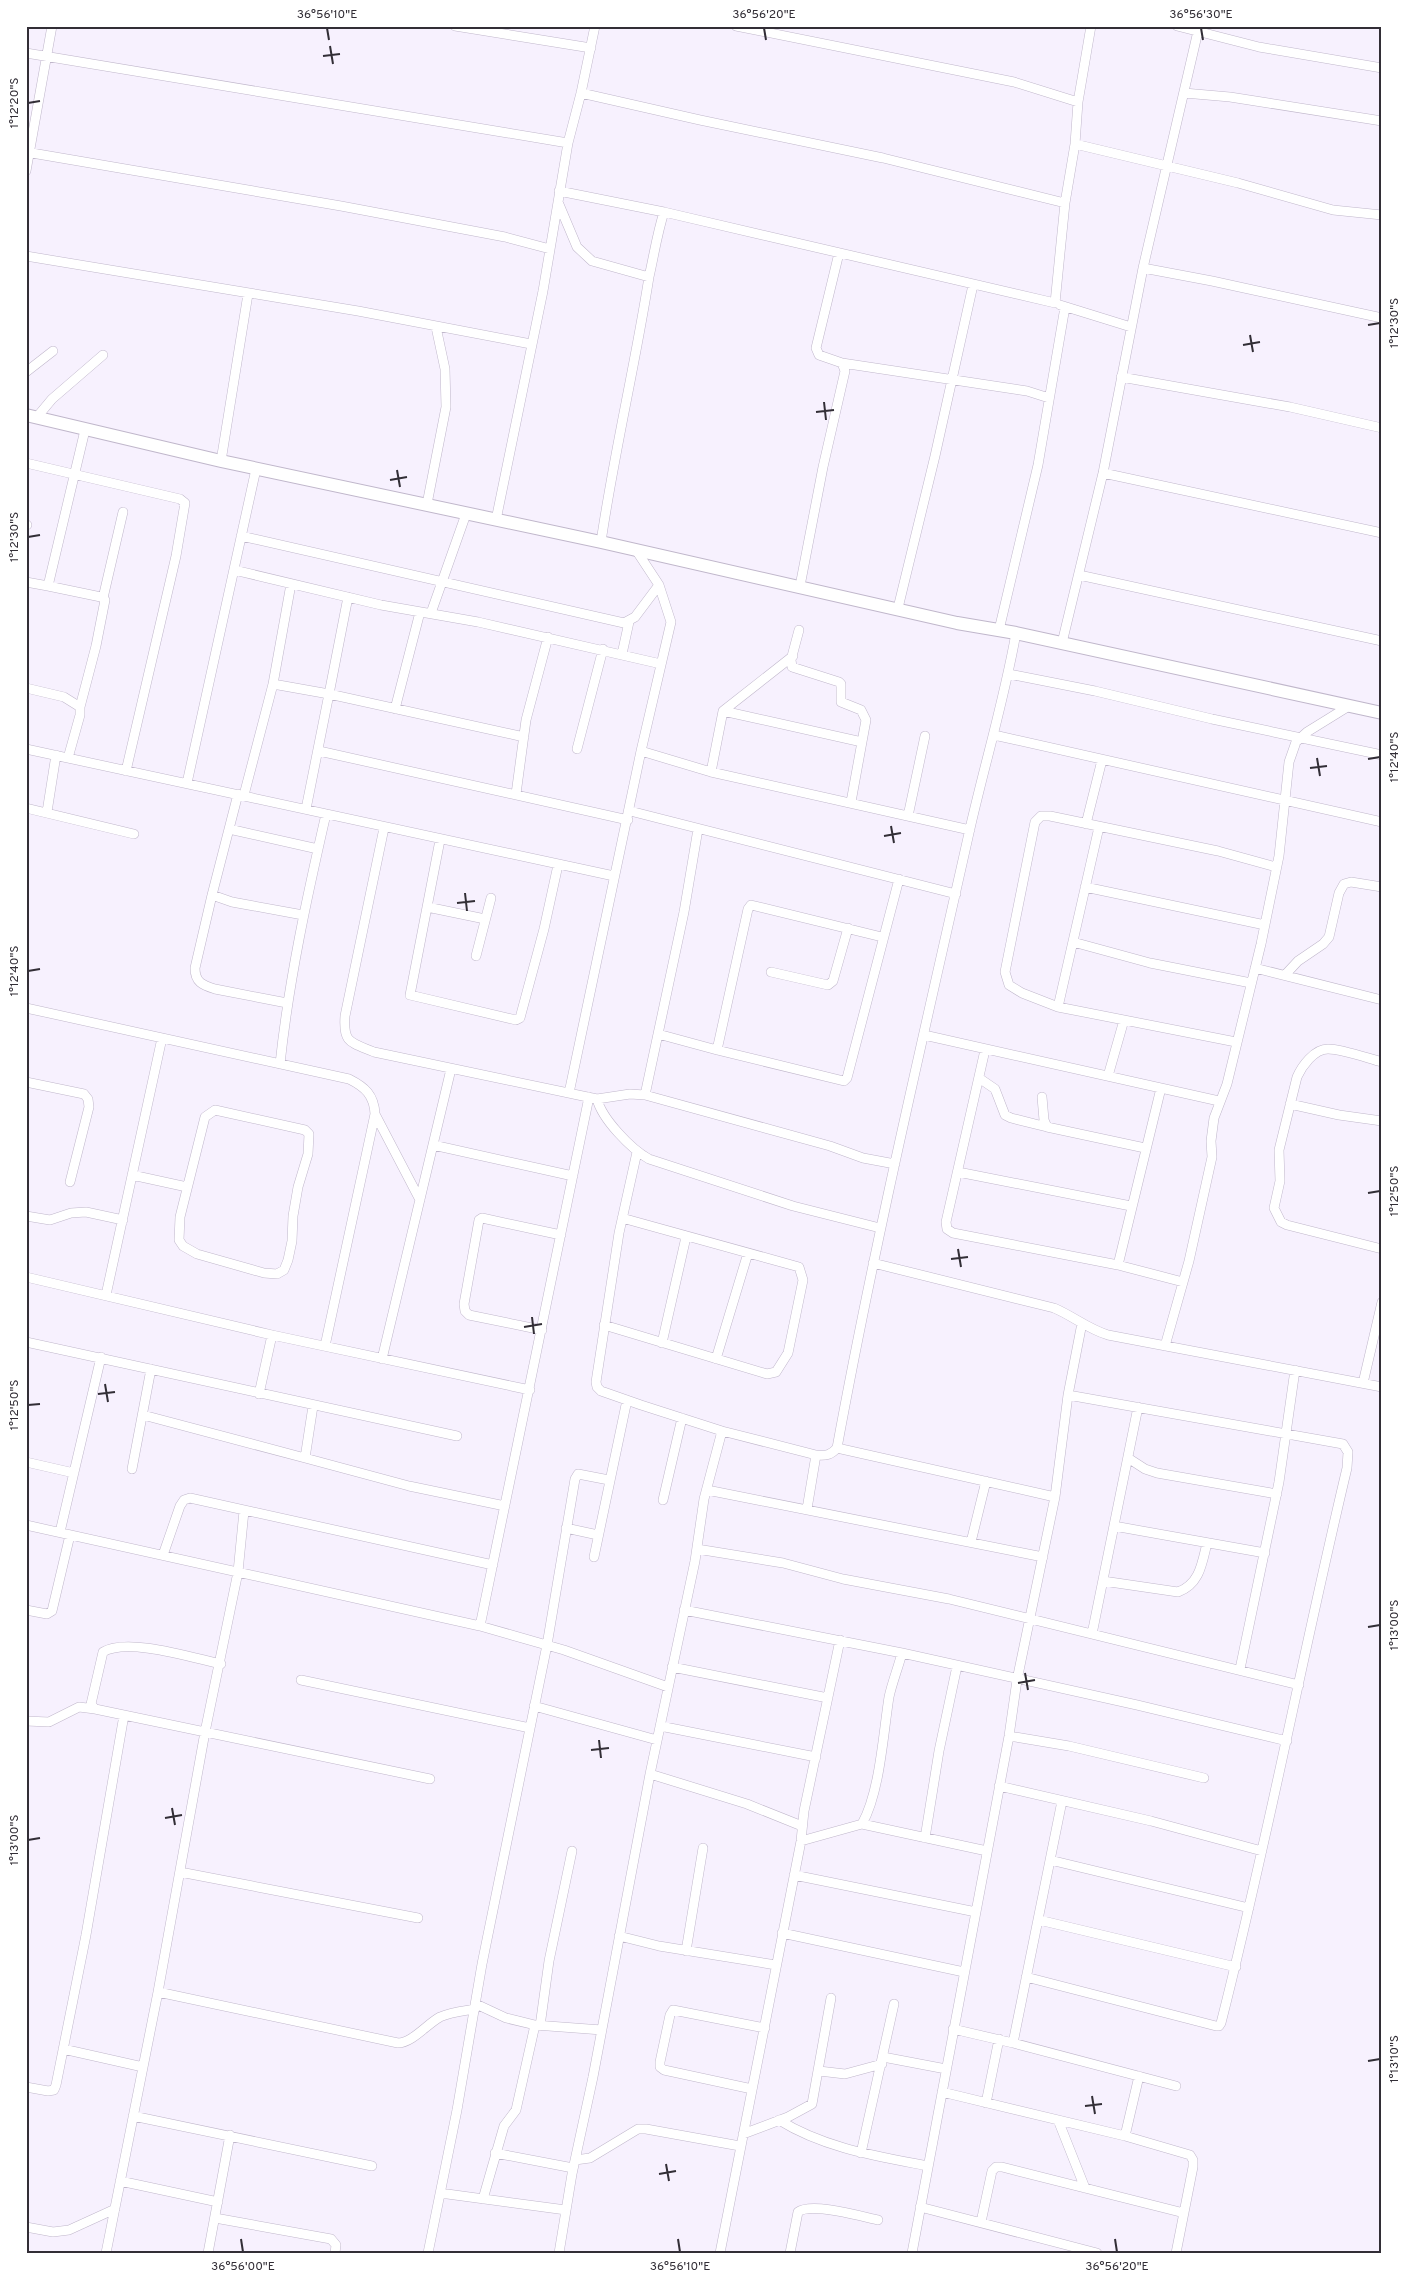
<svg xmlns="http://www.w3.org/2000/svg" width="1408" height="2279" font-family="Overpass,sans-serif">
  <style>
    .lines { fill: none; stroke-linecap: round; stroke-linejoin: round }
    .street-casing { stroke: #c0b7cb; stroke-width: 10 }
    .secondary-casing { stroke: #c0b7cb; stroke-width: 14 }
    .street { stroke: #fff; stroke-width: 9 }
    .secondary { stroke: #fff; stroke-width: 12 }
    .ticks { fill: none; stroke: #322e36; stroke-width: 2 }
    .neatline { fill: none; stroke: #322e36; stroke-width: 2 }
    .ticks-label { font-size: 12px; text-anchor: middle; fill: #322e36 }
  </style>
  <rect width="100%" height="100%" fill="#f7f1fe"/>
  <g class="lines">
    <g class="street-casing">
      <path id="street" d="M455 26 591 48
        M736 26 1014 82 1078 102
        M1177 26 1259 47 1382 68
        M26 53 568 143
        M581 93 700 120 883 158 1065 203
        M1184 93 1230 97 1382 121
        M1075 144 1238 183 1333 210 1382 215
        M26 152 341 206 505 237 550 249
        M26 171 52 26
        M559 191 664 212 1055 303 1065 203 1075 144 1078 102 1091 26
        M558 202 577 247 592 261 649 277
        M26 256 358 311 531 344
        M1143 268 1212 281 1382 318
        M1060 305 1131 327
        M842 363 1027 391 1049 398
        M26 372 53 351
        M1121 377 1290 407 1382 428
        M37 417 52 399 103 355
        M221 461 248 294
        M26 463 180 499 185 503 176 556 126 771
        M1103 473 1382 533
        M427 504 446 407 445 369 436 327
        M496 520 543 291 568 143 581 93 595 26
        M26 525H27
        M241 536 624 623 635 617 659 585
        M601 542C614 453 635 366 649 277 654 255 657 234 664 212
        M234 570 381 605 478 622 661 664
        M1079 575 1382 641
        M26 582 48 586
        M291 584 273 684 329 694 306 809
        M800 586 823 467 845 371 842 363 819 355 816 348 839 253
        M348 597 329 694 524 737
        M103 598 123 512
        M898 608 935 456 973 285
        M431 613 466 514
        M799 630 791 660 792 667 839 682 841 684V702L861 710 866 720 851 802
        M999 630 1038 465 1065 307
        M1062 643 1103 473 1143 268 1198 31
        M622 654 629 622
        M1009 674 1095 691 1212 719 1382 755
        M26 688 64 697 80 707V715L68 758
        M80 707 96 646 105 600 101 597 48 586 85 430
        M395 709 420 612
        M723 711 862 742
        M994 735 1382 822
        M26 749 614 876
        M577 749 603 649
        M319 751 628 820
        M641 751 711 772 970 830
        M711 772 723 711 793 656
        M187 783 256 469
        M238 794 212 895 195 968C195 982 202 985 215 989L287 1003
        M516 794 526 720 548 637
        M244 795 273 684
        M26 808 134 834
        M630 811 956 894
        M47 812 56 755
        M908 816 925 736
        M1086 824 1102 760
        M384 828 345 1016C343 1043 350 1042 374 1052L597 1099 630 1094 645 1095 830 1146 863 1158 895 1164
        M229 829 318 849
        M440 840 410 995 516 1020 520 1018 544 929 558 865
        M1085 887 1265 925
        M212 895 232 902 303 915
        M427 907 485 919
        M1073 942 1150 963 1251 983
        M476 956 491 898
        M1255 968 1382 1000
        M771 972 828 985 833 981 848 928
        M1285 975 1298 961 1323 944 1329 937 1339 893 1344 884 1351 882 1382 887
        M1058 1007 1099 827
        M26 1008 349 1079C365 1087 374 1095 375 1114L325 1346
        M658 1034 717 1050 748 909 751 905 882 937
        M924 1035 1219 1101
        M1236 1042 1058 1007 1022 993 1009 985 1005 972 1035 822 1041 816H1050L1218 851 1276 867
        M717 1050 844 1081 847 1078 899 879
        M985 1050 946 1222 947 1229 953 1233 1118 1265
        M1382 1062C1367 1058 1342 1049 1328 1049 1314 1049 1302 1066 1297 1077L1279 1150 1280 1181 1274 1208 1281 1222 1287 1225 1382 1249
        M280 1064C289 979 307 897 326 814
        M1108 1076 1124 1020
        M979 1078 995 1089 1005 1115 1011 1118 1047 1127
        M26 1082 84 1094 88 1099 89 1107 70 1182
        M1161 1088 1118 1265 1183 1282
        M569 1093 641 751 671 622 659 585 636 550
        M645 1095 684 912 698 829
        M1042 1097 1044 1120 1047 1127 1145 1148
        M597 1099C602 1119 631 1149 649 1159L793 1206 880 1228
        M1290 1104 1339 1115 1382 1121
        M215 1110 305 1130 309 1134 308 1154 298 1187 293 1216 292 1241 288 1260 284 1270 277 1274 264 1273 197 1254 183 1246 179 1240 180 1217 205 1117Z
        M375 1114 420 1200
        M433 1145 573 1176
        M637 1152 619 1233 596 1382 597 1387 601 1391 641 1405 722 1431 816 1455C826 1456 831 1455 837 1448 875 1241 923 1038 969 833 984 766 1004 701 1016 633
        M958 1172 1131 1206
        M132 1175 187 1187
        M26 1216 50 1220 71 1213 86 1212 123 1220
        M873 1263 1054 1308C1073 1316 1088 1329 1108 1335L1382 1387
        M26 1277 272 1335 530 1390
        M106 1295 162 1038
        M604 1325 767 1374 776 1372 788 1353 803 1280 799 1267 622 1218
        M542 1330 469 1315 465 1311 464 1304 479 1220 482 1218 561 1235
        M26 1342 457 1436
        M662 1343 686 1237
        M1165 1346 1189 1261 1212 1157 1211 1141 1214 1118 1227 1084 1261 944 1279 856 1289 762 1296 742 1307 732 1349 706
        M382 1359 451 1069
        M716 1359 748 1253
        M1363 1383 1382 1302
        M259 1394 272 1335
        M313 1406 305 1458 409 1486 505 1506
        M143 1415 305 1458
        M837 1448 1055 1497
        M1128 1458 1145 1469 1157 1473 1277 1494
        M26 1462 74 1473
        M132 1469 151 1369
        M707 1490 1043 1557
        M663 1500 682 1418
        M807 1509 816 1455
        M26 1525 480 1626 564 1650 668 1687
        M1114 1526 1265 1553
        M566 1528 598 1535
        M60 1532 101 1357
        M971 1542 986 1481
        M697 1549 783 1563 843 1579 949 1599 1299 1685
        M163 1555 180 1506 184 1500 190 1498 493 1565
        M594 1557 627 1400
        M1103 1581 1178 1592C1200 1584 1202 1563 1207 1543
        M26 1610 47 1614 52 1611 70 1535
        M684 1610 902 1653 1137 1705 1287 1741
        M480 1626 589 1097
        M1092 1634 1138 1407
        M221 1664C193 1658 127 1637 103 1652L91 1704 95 1709 430 1779
        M672 1667 828 1698
        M1240 1669 1279 1482 1295 1370
        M301 1680 530 1728
        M534 1706 657 1740
        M26 1721 49 1722 79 1707 95 1709
        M660 1726 816 1757
        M1009 1736 1069 1746 1204 1778
        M650 1774 747 1804 802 1826
        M999 1786 1151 1821 1262 1851
        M862 1824 987 1851
        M925 1838 939 1751 957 1666
        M801 1841 862 1824C880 1792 883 1735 889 1697 892 1683 898 1668 902 1653
        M1050 1860 1249 1908
        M180 1872 418 1918
        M794 1875 976 1912
        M1039 1920 1236 1967
        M782 1933 964 1972
        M619 1936 659 1946 776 1965
        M686 1951 703 1848
        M1026 1977 1216 2026H1219L1221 2023C1268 1839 1303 1652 1347 1468L1348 1452 1343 1444 1068 1395
        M158 1992 398 2043C412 2043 427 2024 440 2017 451 2012 463 2011 475 2009
        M476 2004 506 2018 535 2025 602 2030
        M540 2026 549 1961 572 1851
        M953 2029 1013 2043 1176 2086
        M1013 2043 1062 1801
        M63 2049 143 2067
        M883 2057 946 2069
        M819 2071 845 2074 882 2064
        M26 2087 48 2091 54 2090 56 2085 86 1935 124 1715
        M752 2089 664 2070 660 2067V2062L670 2015 673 2010 765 2028
        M942 2092 1125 2136 1190 2155 1193 2160V2167L1176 2253
        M986 2103 999 2039
        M133 2116 372 2166
        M779 2120C824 2148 876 2156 928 2166
        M1058 2120 1085 2188
        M743 2134 788 2117 812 2104 831 1998
        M1125 2136 1139 2076
        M495 2153 573 2168
        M861 2153 894 2004
        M575 2160 590 2158 638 2129H646L740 2146
        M120 2181 218 2202
        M440 2193 566 2210
        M483 2199 504 2126 516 2110 535 2025
        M920 2207 1097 2253
        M215 2218 331 2239 336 2245 335 2253
        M981 2222 992 2171 996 2167H1002L1184 2213
        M26 2227 53 2232 69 2230 115 2209
        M106 2253 158 1992 205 1732 238 1572 244 1511
        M208 2253 230 2135
        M428 2253 457 2110 482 1964 547 1645 575 1479 578 1474 609 1480
        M559 2253 572 2174 593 2077 650 1774 695 1561 704 1499 722 1431
        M720 2253 801 1841 804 1811 840 1640
        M790 2253 798 2212C811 2202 860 2216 878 2220
        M912 2253 1009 1736 1017 1680 1055 1497 1068 1395 1082 1323"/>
    </g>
    <g class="secondary-casing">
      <path id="secondary" d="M26 415 221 461 601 542 957 623 1016 633 1382 713"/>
    </g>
    <use href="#street" class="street"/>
    <use href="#secondary" class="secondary"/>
  </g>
  <path class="ticks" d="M327 28 329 40M764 28 766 40M1201 28 1203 40M330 46 333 64M323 56 340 54M28 103 40 101M1368 325 1380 323M1250 335 1253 352M1243 345 1260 342M824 402 826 420M816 412 834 410M397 470 400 487M390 480 407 477M28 537 40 535M1317 758 1320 776M1368 759 1380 757M1310 768 1327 766M891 826 894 843M884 836 901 833M465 893 467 911M457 903 475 901M28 971 40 969M1368 1193 1380 1191M958 1249 961 1267M951 1259 968 1257M532 1317 534 1334M524 1327 542 1324M105 1384 108 1402M98 1394 115 1392M28 1405 40 1404M1368 1627 1380 1625M1025 1673 1028 1690M1018 1683 1035 1680M599 1740 601 1758M591 1750 609 1748M172 1808 175 1825M165 1818 182 1815M28 1840 40 1838M1368 2061 1380 2059M1092 2096 1095 2114M1085 2106 1102 2104M666 2164 669 2181M659 2174 676 2171M241 2239 243 2252M678 2239 680 2252M1115 2239 1117 2252"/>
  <rect width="1408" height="2279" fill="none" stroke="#ffffff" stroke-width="55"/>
  <rect x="28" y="28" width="1352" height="2224" class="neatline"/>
  <g class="ticks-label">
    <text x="327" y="18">36°56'10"E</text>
    <text x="764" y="18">36°56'20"E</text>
    <text x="1201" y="18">36°56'30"E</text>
    <text transform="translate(14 103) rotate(-90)" y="4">1°12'20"S</text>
    <text transform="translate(1394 323) rotate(-90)" y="4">1°12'30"S</text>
    <text transform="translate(14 537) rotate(-90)" y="4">1°12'30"S</text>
    <text transform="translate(1394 757) rotate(-90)" y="4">1°12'40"S</text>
    <text transform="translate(14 971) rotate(-90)" y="4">1°12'40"S</text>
    <text transform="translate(1394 1191) rotate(-90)" y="4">1°12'50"S</text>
    <text transform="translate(14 1405) rotate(-90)" y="4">1°12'50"S</text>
    <text transform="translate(1394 1625) rotate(-90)" y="4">1°13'00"S</text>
    <text transform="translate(14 1840) rotate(-90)" y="4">1°13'00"S</text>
    <text transform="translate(1394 2059) rotate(-90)" y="4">1°13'10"S</text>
    <text x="243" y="2270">36°56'00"E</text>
    <text x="680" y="2270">36°56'10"E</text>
    <text x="1117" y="2270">36°56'20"E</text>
  </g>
</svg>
